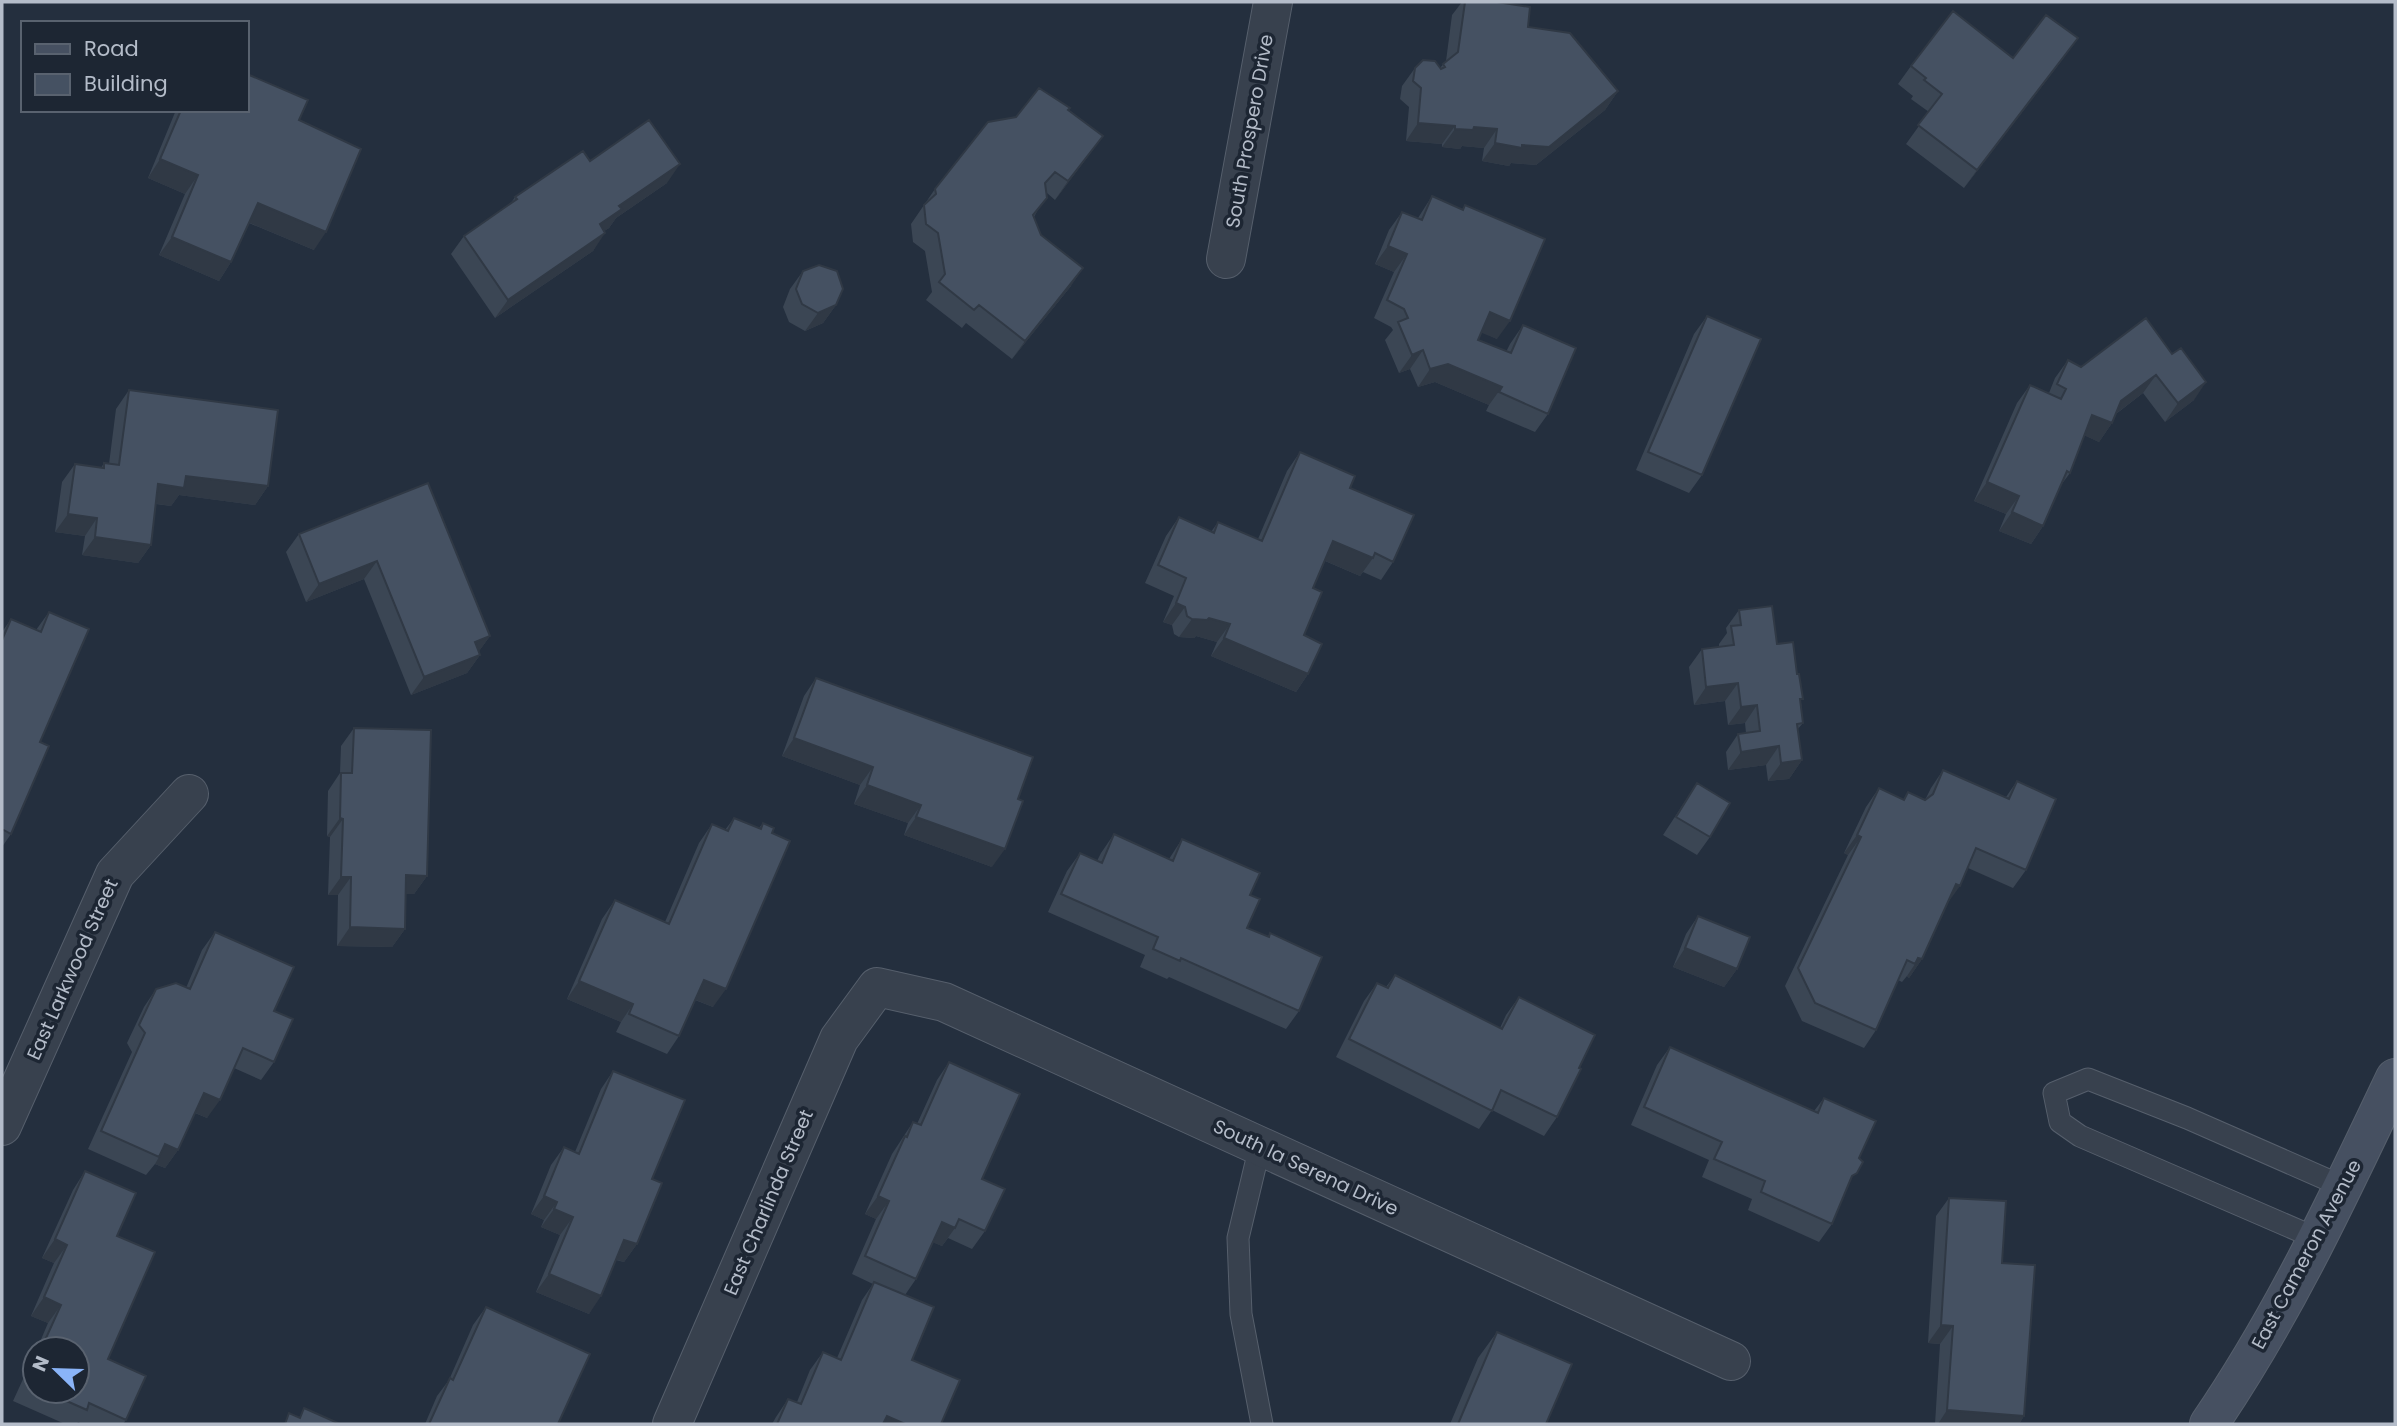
<svg xmlns="http://www.w3.org/2000/svg" width="2397" height="1426" font-family="Poppins,sans-serif">
  <style>
    .lines { fill: none; stroke-linecap: round; stroke-linejoin: round }
    .lane-casing { stroke: #565f6c; stroke-width: 23 }
    .street-casing { stroke: #565f6c; stroke-width: 40 }
    .secondary-casing { stroke: #565f6c; stroke-width: 40 }
    .lane { stroke: #38414e; stroke-width: 21 }
    .street { stroke: #38414e; stroke-width: 38 }
    .secondary { stroke: #465061; stroke-width: 38 }
    .wall { fill: #3b4654 }
    .shaded-wall { fill: #303945 }
    .building { fill: #455162; stroke: #303945; stroke-width: 2 }
    .labels { text-anchor: middle; stroke-width: 7; stroke-linejoin: round; paint-order: stroke }
    .street-label { font-size: 19px; fill: #b4bcc9; stroke: #1d2633 }
  </style>
  <rect width="100%" height="100%" fill="#242f3e"/>
  <g class="lines">
    <g class="lane-casing">
      <path id="lane" d="M1260 1146 1238 1238 1241 1314 1262 1424
        M2318 1239 2080 1136 2060 1122 2054 1093 2088 1079 2187 1118 2344 1187"/>
    </g>
    <g class="street-casing">
      <path id="street" d="M1226 259 1273 2
        M2 1126 115 874 189 794
        M672 1424 839 1039 877 987 944 1002 1731 1361"/>
    </g>
    <g class="secondary-casing">
      <path id="secondary" d="M2209 1424C2283 1316 2339 1196 2395 1078"/>
    </g>
    <use href="#lane" class="lane"/>
    <use href="#street" class="street"/>
    <use href="#secondary" class="secondary"/>
  </g>
  <path class="wall" d="M1462 2H1497L1528 27 1618 91 1605 110 1536 165 1511 163 1509 166 1482 161 1484 148 1462 146 1460 149 1442 147V144L1406 141 1409 107 1400 99 1402 86 1415 68H1440L1446 61 1452 15Z
    M2065 56 1964 188 1906 144 1929 112 1911 99 1913 96 1898 84 1911 66 2013 58Z
    M176 110H247L299 120 314 250 249 223 231 262 219 281 159 255 185 194 148 178Z
    M1069 110 1103 136 1055 200 1047 193 1034 217 1041 235 1071 286 1012 359 966 323 962 328 926 300 932 292 925 251 913 242 911 224 935 189Z
    M590 161 667 183 616 218 609 228 604 231 593 251 495 318 451 254 464 236 511 203 515 197Z
    M1432 196 1462 210 1465 205 1497 339 1482 332 1478 340 1506 352 1510 344 1523 325 1548 414 1535 432 1486 411 1489 405 1435 382 1418 387 1410 369 1399 373 1385 340 1393 330 1391 327 1374 318 1394 272 1375 264 1389 230 1402 212 1418 218Z
    M803 271 836 305 823 323 805 331 789 322 783 307 790 289Z
    M1707 316 1702 475 1689 493 1636 470 1694 334Z
    M2146 318 2194 400 2165 422 2143 393 2116 414 2112 423 2099 442 2084 435 2070 473 2061 485 2043 526 2031 544 1999 531 2006 514 1974 501 2017 403 2030 385 2049 393 2055 378 2068 360 2081 367Z
    M129 390 268 486 255 505 179 495 171 506 156 504 151 545 138 563 82 555 85 536 55 532 62 482 75 464 101 468 104 463 109 464 116 409Z
    M1300 452 1350 488 1393 562 1381 580 1363 572 1360 576 1325 561 1313 588 1304 635 1308 674 1296 692 1211 656 1217 642 1196 636 1194 638 1179 637 1174 634 1172 625 1163 622 1174 596 1145 583 1166 536 1179 517 1211 532 1218 522 1258 539 1287 471Z
    M428 483 490 636 479 651 480 655 467 673 411 695 364 579 306 602 286 552 299 534Z
    M1739 610 1777 644 1801 702 1803 723 1797 730 1802 760 1789 779 1768 781 1766 765 1728 770 1726 752 1738 734 1746 733 1745 723 1728 725 1725 701 1694 705 1689 667 1702 649 1719 647V644L1727 633 1726 628Z
    M49 612 40 742 11 834 2 847V632L11 619 36 630Z
    M816 678 992 867 904 835 908 823 854 804 860 785 782 756 804 696Z
    M354 728 427 876 414 894H406L405 929 392 947 337 946 338 895H328L330 837 327 836 328 791 340 773 341 746Z
    M1943 770 2006 797 2017 781 2026 870 2013 888 1968 868 1947 904 1922 959 1909 978 1907 976 1902 982 1898 980 1876 1030 1864 1048 1802 1021 1785 986 1848 855 1844 853 1866 807 1879 788 1903 800 1908 792 1925 800 1931 788Z
    M1697 783 1710 837 1697 855 1663 835Z
    M734 818 759 828 763 823 713 1007 695 1000 679 1036 667 1054 616 1032 621 1022 567 999 602 919 615 900 665 922 699 843 712 824 725 830Z
    M1114 834 1169 859 1182 839 1250 895 1247 928 1268 937 1270 933 1299 1011 1286 1029 1169 977 1167 979 1140 967 1145 955 1048 912 1067 871 1080 853 1097 861 1101 853Z
    M1698 916 1737 969 1724 987 1673 967 1686 934Z
    M215 932 274 1011V1062L261 1080 234 1068 207 1118 195 1113 178 1150 165 1168 155 1164 146 1175 88 1149 132 1052 127 1043 144 1007 156 989 186 988 202 950Z
    M1395 975 1500 1028 1506 1015 1519 997 1579 1068 1557 1117 1544 1136 1492 1110 1479 1129 1336 1057 1364 1001 1377 983 1386 987Z
    M1670 1047 1814 1111 1824 1098 1859 1158 1832 1224 1819 1242 1748 1210 1752 1199 1702 1177 1709 1160 1631 1125 1657 1065Z
    M949 1062 982 1179 985 1231 972 1249 948 1238 942 1246 933 1242 916 1279 905 1295 912 1360 941 1424H772L776 1417 788 1399 797 1402 810 1370 823 1352 837 1358 862 1300 873 1284 852 1274 876 1219 865 1214 892 1154 913 1122 917 1124 937 1080Z
    M613 1071 652 1179 637 1244 624 1262 616 1260 589 1314 536 1292 560 1235 541 1227 544 1220 531 1214 551 1165 564 1147 575 1152 601 1089Z
    M85 1171 117 1236 108 1359 126 1420 123 1424H82L78 1422 77 1424H65L13 1401 35 1353V1391H77V1349H37L48 1323 31 1316 54 1263 42 1258 73 1190Z
    M1949 1198 2002 1263 2024 1416 2019 1424H1935L1940 1344 1928 1343 1936 1216Z
    M486 1307 558 1424H425L437 1396 449 1380 473 1325Z
    M1497 1332 1546 1424H1450L1478 1358Z"/>
  <path class="shaded-wall" d="M2078 38 2065 56 1964 188 1977 170Z
    M1618 91 1605 110 1536 165 1511 163 1509 166 1482 161 1495 143 1522 145Z
    M1418 123 1455 126 1442 144 1406 141Z
    M1474 127 1497 129 1484 148 1462 146 1460 149 1442 147 1455 129Z
    M1103 136 1090 154 1055 200 1068 181Z
    M160 159 198 175 185 194 148 178Z
    M680 164 667 183 616 218 609 228 587 242 600 224 619 206Z
    M258 203 326 232 314 250 245 221Z
    M605 233 593 251 495 318 508 300Z
    M172 237 231 262 219 281 159 255Z
    M1388 246 1407 254 1394 272 1375 264Z
    M1083 268 1071 286 1012 359 1025 341Z
    M836 305 823 323 805 331 818 313Z
    M1490 312 1510 321 1497 339 1477 331Z
    M1423 350 1410 369 1399 373 1412 355Z
    M1448 364 1502 387 1489 405 1435 382 1418 387 1430 369Z
    M2156 375 2143 393 2109 419 2121 401Z
    M2206 382 2194 400 2165 422 2178 403Z
    M2092 415 2112 423 2099 442 2079 433Z
    M186 476 268 486 255 505 179 495 171 506 145 502 158 484Z
    M1987 482 2019 496 2006 514 1974 501Z
    M2012 512 2043 526 2031 544 1999 531Z
    M68 514 97 518 85 536 55 532Z
    M95 537 151 545 138 563 82 555Z
    M1333 541 1373 558 1360 576 1321 559Z
    M377 561 364 579 306 602 319 584Z
    M1176 603 1185 607 1172 625 1163 622Z
    M1209 618 1230 624 1217 642 1196 636 1194 638 1179 637 1192 619Z
    M490 636 477 654 475 642Z
    M1224 638 1308 674 1296 692 1211 656Z
    M480 655 467 673 411 695 424 677Z
    M1738 683 1725 701 1694 705 1706 687Z
    M1757 705 1745 723 1728 725 1741 707Z
    M794 738 873 767 860 785 782 756Z
    M1779 746 1766 765 1728 770 1741 752Z
    M1802 760 1789 779 1768 781 1781 763Z
    M867 785 921 805 908 823 854 804Z
    M916 817 1005 849 992 867 904 835Z
    M340 818 343 819 330 837 327 836Z
    M1857 835 1861 837 1848 855 1844 853Z
    M406 875 427 876 414 894H393Z
    M341 877H351L338 895H328Z
    M1956 884 1960 886 1947 904Z
    M350 927 405 929 392 947 337 946Z
    M1685 948 1737 969 1724 987 1673 967Z
    M1918 958 1922 959 1909 978 1907 976 1915 964Z
    M704 980 726 989 713 1007 691 998Z
    M579 981 633 1004 621 1022 567 999Z
    M204 1093 220 1100 207 1118 191 1111Z
    M165 1144 178 1150 165 1168 155 1164 159 1157Z
    M544 1196 557 1202 544 1220 531 1214Z
    M878 1196 889 1201 876 1219 865 1214Z
    M554 1209 573 1217 560 1235 541 1227Z
    M942 1222 955 1228 942 1246 929 1241Z
    M55 1239 67 1245 54 1263 42 1258Z
    M624 1240 637 1244 624 1262 612 1258Z
    M549 1274 601 1296 589 1314 536 1292Z
    M44 1297 61 1305 48 1323 31 1316Z
    M1941 1325 1953 1326 1940 1344 1928 1343Z
    M1947 1410 2024 1416 2019 1424H1938Z
    M887 1416 905 1424H881Z"/>
  <path class="building" d="M1465 2H1497L1530 7 1528 27 1570 33 1618 91 1549 147 1522 145V148L1495 143 1497 129 1474 127 1473 130 1455 129V126L1418 123 1421 88 1413 81 1415 68 1423 60 1435 61 1441 69 1445 67 1443 64 1458 52Z
    M1953 11 2013 58 2046 15 2078 38 1977 170 1918 125 1942 94 1924 80 1926 78 1911 66Z
    M247 74 308 100 299 120 361 149 326 232 258 203 231 262 172 237 198 175 160 159 181 110H247Z
    M1039 88 1070 108 1068 110 1103 136 1068 181 1055 172 1045 183 1047 198 1033 215 1041 235 1083 268 1025 341 979 305 974 310 939 282 945 274 938 233 926 224 924 205 936 194 935 189 988 122 1016 117Z
    M649 120 680 164 619 206 622 209 600 224 605 233 508 300 464 236 517 199 515 197 583 151 590 161Z
    M1432 196 1463 210 1465 205 1545 239 1510 321 1490 312 1478 340 1511 353 1523 325 1576 348 1548 414 1499 392 1502 387 1448 364 1430 369 1423 350 1412 355 1398 322 1408 318 1404 309 1387 300 1407 254 1388 246 1402 212 1422 220Z
    M819 265 837 271 843 289 836 305 818 313 802 304 796 289 803 271Z
    M1707 316 1761 339 1702 475 1648 452Z
    M2146 318 2172 354 2181 348 2206 382 2178 403 2156 375 2121 401 2112 423 2092 415 2070 473 2067 471 2043 526 2012 512 2019 496 1987 482 2030 385 2061 399 2066 389 2057 384 2068 360 2081 367Z
    M129 390 278 410 268 486 186 476 184 488 158 484 151 545 95 537 97 518 68 514 75 464 104 468V463L119 465Z
    M1300 452 1355 476 1350 488 1414 515 1393 562 1375 553 1373 558 1333 541 1313 588 1322 592 1304 635 1322 644 1308 674 1224 638 1230 624 1209 618 1207 620 1192 619 1187 616 1185 607 1176 603 1186 578 1158 565 1179 517 1214 533 1218 522 1262 541Z
    M428 483 490 636 475 642 480 655 424 677 377 561 319 584 299 534Z
    M1772 606 1777 644 1793 642 1797 674H1799L1803 699H1800L1803 723 1797 724 1802 760 1781 763 1779 746 1741 752 1738 734 1760 731 1757 705 1741 707 1738 683 1706 687 1702 649 1734 645 1731 626 1741 625 1739 610Z
    M49 612 89 629 40 742 49 746 11 834 2 829V640L11 619 41 632Z
    M816 678 1033 757 1018 799 1023 801 1005 849 916 817 921 805 867 785 873 767 794 738Z
    M354 728 431 730 427 876 406 875 405 929 350 927 351 877H341L343 819 340 818 341 773H352Z
    M1943 770 2009 799 2017 781 2056 799 2026 870 1976 848 1960 886 1956 884 1922 959 1918 958 1915 964 1907 960 1876 1030 1815 1003 1798 968 1861 837 1857 835 1879 788 1904 800 1908 792 1925 800 1933 794Z
    M1697 783 1730 803 1710 837 1676 817Z
    M734 818 761 829 763 823 774 828 772 833 790 841 726 989 704 980 679 1036 629 1014 633 1004 579 981 615 900 669 924 712 824 728 831Z
    M1114 834 1173 861 1182 839 1260 873 1250 895 1260 899 1247 928 1269 937 1270 933 1322 957 1299 1011 1181 958 1180 961 1153 949 1158 937 1061 894 1080 853 1102 863Z
    M1698 916 1750 937 1737 969 1685 948Z
    M215 932 294 967 274 1011 293 1019 274 1062 243 1048 220 1100 204 1093 178 1150 165 1144 159 1157 101 1131 145 1033 139 1025 156 989 176 983 190 989Z
    M1395 975 1502 1029 1519 997 1595 1035 1579 1068 1581 1069 1557 1117 1501 1090 1492 1111 1349 1039 1377 983 1388 988Z
    M1670 1047 1818 1113 1824 1098 1876 1121 1859 1158 1863 1162 1857 1173 1852 1176 1832 1224 1761 1192 1765 1181 1714 1159 1722 1142 1644 1107Z
    M949 1062 1020 1094 982 1179 1005 1189 985 1231 959 1219 955 1228 942 1222 916 1279 865 1256 889 1201 878 1196 905 1136 907 1137 913 1122 921 1125Z
    M613 1071 685 1100 652 1179 662 1183 637 1244 624 1240 601 1296 549 1274 573 1217 554 1209 557 1202 544 1196 564 1147 579 1154Z
    M85 1171 136 1193 117 1236 155 1252 108 1359 146 1376 126 1420 89 1403 87 1410 44 1391H77V1349H41L61 1305 44 1297 67 1245 55 1239Z
    M1949 1198 2006 1201 2002 1263 2035 1265 2024 1416 1947 1410 1953 1326 1941 1325Z
    M874 1282 934 1307 912 1360 960 1380 941 1424H905L887 1416 883 1424H777L788 1399 801 1404 823 1352 841 1360Z
    M486 1307 590 1354 558 1424H429L450 1378 453 1380Z
    M1497 1332 1572 1364 1546 1424H1458Z
    M35 1363V1387L26 1383Z
    M304 1408 340 1424H285L289 1413 300 1418Z"/>
  <g class="labels">
    <g class="street-label">
      <text transform="translate(1249 131) rotate(-80)" y="7">South Prospero Drive</text>
      <text transform="translate(72 969) rotate(-66)" y="7">East Larkwood Street</text>
      <text transform="translate(1306 1167) rotate(25)" y="7">South la Serena Drive</text>
      <text transform="translate(768 1202) rotate(-67)" y="7">East Charlinda Street</text>
      <text transform="translate(2306 1254) rotate(-62)" y="7">East Cameron Avenue</text>
    </g>
  </g>
  <rect width="2397" height="1426" fill="none" stroke="#b4bcc9" stroke-width="7"/>
  <rect x="21" y="21" width="228" height="91" fill="#1d2633" stroke="#59626f" stroke-width="2"/>
  <rect x="35" y="44" width="35" height="10" fill="#465061" stroke="#59626f" stroke-width="2"/>
  <text x="84" y="56" font-size="21" fill="#b4bcc9">Road</text>
  <rect x="35" y="74" width="35" height="21" fill="#455162" stroke="#59626f" stroke-width="2"/>
  <text x="84" y="91" font-size="21" fill="#b4bcc9">Building</text>
  <g transform="translate(56 1370) rotate(293)"><circle r="33" fill="#1d2633" stroke="#59626f" stroke-width="2"/>
  <path d="M0-5L12 26L0 18L-12 26Z" fill="#8ab4f8"/>
  <text y="-10" font-size="19" font-weight="bold" text-anchor="middle" fill="#b4bcc9">N</text>
  </g>
</svg>
